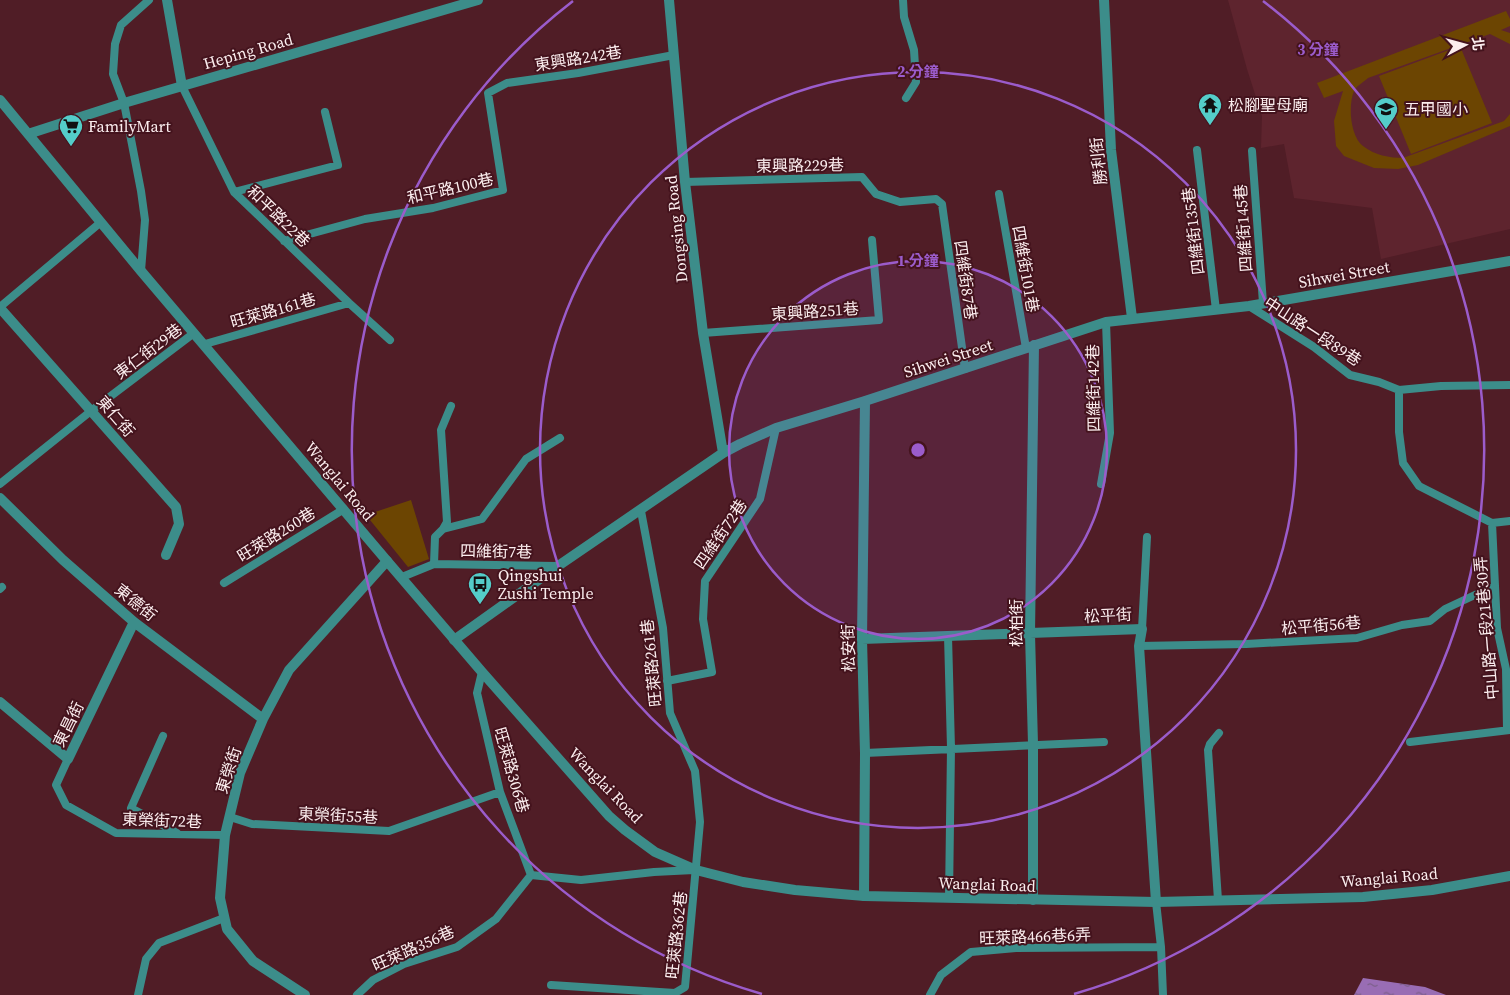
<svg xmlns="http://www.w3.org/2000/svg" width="1510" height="995" font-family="'Source Serif 4','Noto Sans TC',serif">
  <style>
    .built { fill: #5e242e }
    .green { fill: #6c4502 }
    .water { fill: url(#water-ripples) }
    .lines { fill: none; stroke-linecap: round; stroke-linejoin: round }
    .service { stroke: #3c8d8a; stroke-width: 8 }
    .minor { stroke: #3c8d8a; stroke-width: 10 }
    .tertiary { stroke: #3c8d8a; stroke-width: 10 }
    .ring { fill: none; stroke: #9b5ccb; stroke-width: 2.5 }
    .labels { text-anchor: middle; stroke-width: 4; stroke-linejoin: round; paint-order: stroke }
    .street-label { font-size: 16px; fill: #fbedee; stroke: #44131d }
    .poi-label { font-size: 16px; fill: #fbedee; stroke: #44131d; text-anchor: start }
    .centre { fill: #9b5ccb; stroke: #44131d; stroke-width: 2.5 }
    .ring-label { font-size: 15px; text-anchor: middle; font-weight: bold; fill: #9b5ccb; stroke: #44131d; stroke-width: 4; stroke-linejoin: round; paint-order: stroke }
  </style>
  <defs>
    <pattern id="water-ripples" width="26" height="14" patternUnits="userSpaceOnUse" patternTransform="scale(1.25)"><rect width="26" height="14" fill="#996db4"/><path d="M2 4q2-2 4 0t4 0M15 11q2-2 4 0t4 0" fill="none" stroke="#7a5e88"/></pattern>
  </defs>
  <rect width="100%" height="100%" fill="#501d26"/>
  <path class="built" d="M1228 0H1510V229L1381 259 1372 208 1294 198 1284 144 1261 148 1262 116 1247 69Z"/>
  <path class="green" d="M1506 11 1510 19V26L1501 30 1510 33V44L1490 34 1368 78C1364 82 1356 86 1354 91 1348 105 1350 136 1363 146 1374 155 1390 158 1403 158L1504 121 1510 114V126L1418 165 1398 169 1374 168 1344 156 1336 146 1334 121 1343 91 1324 98 1317 83Z
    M1460 46 1492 123 1411 154 1379 76Z
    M411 500 429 559 408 567 366 515Z"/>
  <path class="water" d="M1363 978 1425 987 1446 995H1354Z"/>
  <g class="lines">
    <path class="service" d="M903 0 904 17 914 50 916 82 906 98
      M182 86 234 192 349 303 390 340
      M1197 150 1216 310
      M1252 151 1263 303
      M685 182 862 177 876 194 900 202 936 199 942 204 965 369
      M234 192 338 165 325 112
      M999 194 1026 348
      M284 241 365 219 433 208 503 190 488 93 507 83 578 73 674 55
      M141 271 145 220 141 191 124 103 113 74 115 44 121 25 149 0
      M1249 306 1314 347 1350 375 1379 382 1399 390 1441 386 1510 385
      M0 307 101 222
      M703 333 879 320 872 240
      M205 344 349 303
      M1399 390V432L1403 463 1419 486 1492 523 1510 521
      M0 484 91 411 194 333
      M1101 484 1110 433 1106 322
      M1492 523 1497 628 1506 669 1507 730
      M443 529 447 522 441 430 451 406
      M434 564 557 566
      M402 577 434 564 435 537 443 529 482 519 526 459 560 438
      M224 583 344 509
      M0 589 2 587
      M1142 629 1147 537
      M948 636 951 748 949 898
      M1139 646 1246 644 1357 638 1402 625 1430 621 1445 609 1494 586
      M482 672 477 693 500 792 531 875
      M667 681 712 672 703 619 705 581 760 499 776 428
      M163 736 131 808 177 833
      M1410 742 1510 730
      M865 753 1104 742
      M68 759 56 785 66 805 116 833 225 835
      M230 817 252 824 389 831 500 792
      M1218 900 1208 750 1210 744 1219 733
      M1156 902 1161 947 1163 995
      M551 985 675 993 685 987 700 822 695 771 670 713 663 628 641 511
      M138 995 146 959 159 943 224 918
      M357 995 373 980 404 964 457 947 496 919 531 875 581 880 654 872 694 870
      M930 995 941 975 971 952 1016 948 1161 947"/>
    <path class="minor" d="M167 0 182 86
      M669 0 685 182 703 333 723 453
      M1104 0 1111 150 1132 318
      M0 308 176 507 179 524 166 555
      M0 498 63 560 134 622 263 719
      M862 639 1142 629 1139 646 1156 902
      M454 640 558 566 723 453 740 444 776 428 865 401 1106 322 1249 306 1510 261
      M0 702 68 759 134 622
      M864 896 865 753 862 639 865 401
      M1033 900V744L1030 634 1034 345
      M305 995 253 961 227 929 220 898 225 835 240 773 263 719 289 670 387 561"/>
    <path class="tertiary" d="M0 100 141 271 387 561 482 672 609 816 625 830 655 852 696 870 743 882 795 890 864 896 1156 902 1363 897 1432 890 1510 876
      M28 134 124 103 478 0"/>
  </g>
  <circle cx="918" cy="450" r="189" fill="#9b5ccb" fill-opacity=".12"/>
  <g class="ring">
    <circle cx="918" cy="450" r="189"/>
    <circle cx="918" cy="450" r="378"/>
    <path d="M762 994A566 566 0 0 1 573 1M1263 1A566 566 0 0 1 1074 994"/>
  </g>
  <defs>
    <g id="temple-pin" transform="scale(1.25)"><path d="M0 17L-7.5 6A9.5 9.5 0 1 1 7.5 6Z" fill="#54cdc9" stroke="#44131d"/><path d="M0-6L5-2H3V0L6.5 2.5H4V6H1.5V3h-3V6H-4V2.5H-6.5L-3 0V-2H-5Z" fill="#111"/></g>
    <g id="school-pin" transform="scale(1.25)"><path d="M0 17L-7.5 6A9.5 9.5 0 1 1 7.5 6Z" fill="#54cdc9" stroke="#44131d"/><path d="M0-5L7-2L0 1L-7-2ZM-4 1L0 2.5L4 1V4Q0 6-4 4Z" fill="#111"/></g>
    <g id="supermarket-pin" transform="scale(1.25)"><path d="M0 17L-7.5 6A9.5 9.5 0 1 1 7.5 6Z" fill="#54cdc9" stroke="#44131d"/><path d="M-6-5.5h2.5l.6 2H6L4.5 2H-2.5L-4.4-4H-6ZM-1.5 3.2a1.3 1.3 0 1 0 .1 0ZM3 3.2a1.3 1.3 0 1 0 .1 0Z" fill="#111"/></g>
    <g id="bus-pin" transform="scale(1.25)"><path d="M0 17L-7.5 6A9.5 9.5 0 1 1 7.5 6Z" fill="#54cdc9" stroke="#44131d"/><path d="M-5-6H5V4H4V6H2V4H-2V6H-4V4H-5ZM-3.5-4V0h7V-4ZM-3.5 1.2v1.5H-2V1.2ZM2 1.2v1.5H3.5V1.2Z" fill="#111"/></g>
  </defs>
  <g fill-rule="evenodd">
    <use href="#temple-pin" x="1210" y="105"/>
    <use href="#school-pin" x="1386" y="109"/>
    <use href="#supermarket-pin" x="71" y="126"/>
    <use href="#bus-pin" x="480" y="584"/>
  </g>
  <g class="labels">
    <g class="street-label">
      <text transform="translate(248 51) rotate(-16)" y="6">Heping Road</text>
      <text transform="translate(578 58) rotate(-9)" y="6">東興路242巷</text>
      <text transform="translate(1098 161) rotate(-96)" y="6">勝利街</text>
      <text transform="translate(800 165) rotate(-1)" y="6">東興路229巷</text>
      <text transform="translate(450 188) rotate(-13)" y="6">和平路100巷</text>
      <text transform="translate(279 216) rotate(44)" y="6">和平路22巷</text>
      <text transform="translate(1243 228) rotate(-94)" y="6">四維街145巷</text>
      <text transform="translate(676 229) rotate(-96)" y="6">Dongsing Road</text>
      <text transform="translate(1193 231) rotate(-97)" y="6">四維街135巷</text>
      <text transform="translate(1026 269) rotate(80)" y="6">四維街101巷</text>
      <text transform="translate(1344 274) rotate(-10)" y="6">Sihwei Street</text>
      <text transform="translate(966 280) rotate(82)" y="6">四維街87巷</text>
      <text transform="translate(273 310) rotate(-16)" y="6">旺萊路161巷</text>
      <text transform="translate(815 311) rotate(-4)" y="6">東興路251巷</text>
      <text transform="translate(1313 331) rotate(33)" y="6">中山路一段89巷</text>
      <text transform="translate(148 351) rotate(-37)" y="6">東仁街29巷</text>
      <text transform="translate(948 358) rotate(-18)" y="6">Sihwei Street</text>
      <text transform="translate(1093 388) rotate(-91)" y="6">四維街142巷</text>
      <text transform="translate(116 416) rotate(49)" y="6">東仁街</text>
      <text transform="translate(340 481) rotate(50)" y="6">Wanglai Road</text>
      <text transform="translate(276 534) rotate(-32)" y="6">旺萊路260巷</text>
      <text transform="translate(720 534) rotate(-56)" y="6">四維街72巷</text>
      <text transform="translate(496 551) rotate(1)" y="6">四維街7巷</text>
      <text transform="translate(136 602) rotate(39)" y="6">東德街</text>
      <text transform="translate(1108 615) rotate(-3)" y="6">松平街</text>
      <text transform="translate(1016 623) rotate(-90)" y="6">松柏街</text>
      <text transform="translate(1321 625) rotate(-5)" y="6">松平街56巷</text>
      <text transform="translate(1486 628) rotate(-95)" y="6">中山路一段21巷30弄</text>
      <text transform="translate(848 648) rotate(-91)" y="6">松安街</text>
      <text transform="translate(651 663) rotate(-96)" y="6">旺萊路261巷</text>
      <text transform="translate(68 724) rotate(-64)" y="6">東昌街</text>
      <text transform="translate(228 770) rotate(-72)" y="6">東榮街</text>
      <text transform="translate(512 770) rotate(74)" y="6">旺萊路306巷</text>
      <text transform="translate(606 785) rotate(46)" y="6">Wanglai Road</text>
      <text transform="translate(338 815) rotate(3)" y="6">東榮街55巷</text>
      <text transform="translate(162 820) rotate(2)" y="6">東榮街72巷</text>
      <text transform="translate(1389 877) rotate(-5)" y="6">Wanglai Road</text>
      <text transform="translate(987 884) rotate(2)" y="6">Wanglai Road</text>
      <text transform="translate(676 935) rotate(-84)" y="6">旺萊路362巷</text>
      <text transform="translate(1035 936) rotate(-2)" y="6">旺萊路466巷6弄</text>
      <text transform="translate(413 948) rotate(-24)" y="6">旺萊路356巷</text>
    </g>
    <g class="poi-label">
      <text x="1228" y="111">松腳聖母廟</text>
      <text x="1404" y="115">五甲國小</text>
      <text x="88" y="132">FamilyMart</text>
      <text x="498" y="581">Qingshui<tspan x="498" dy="18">Zushi Temple</tspan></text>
    </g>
  </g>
  <circle cx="918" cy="450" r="8" class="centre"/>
  <g class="ring-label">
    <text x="1318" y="55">3 分鐘</text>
    <text x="918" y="77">2 分鐘</text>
    <text x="918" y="266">1 分鐘</text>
  </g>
  <g transform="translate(1465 45) rotate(84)" stroke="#44131d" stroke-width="4" paint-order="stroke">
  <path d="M0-4L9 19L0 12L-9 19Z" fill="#fbedee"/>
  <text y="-8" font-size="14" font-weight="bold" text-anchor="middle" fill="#fbedee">北</text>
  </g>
</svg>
